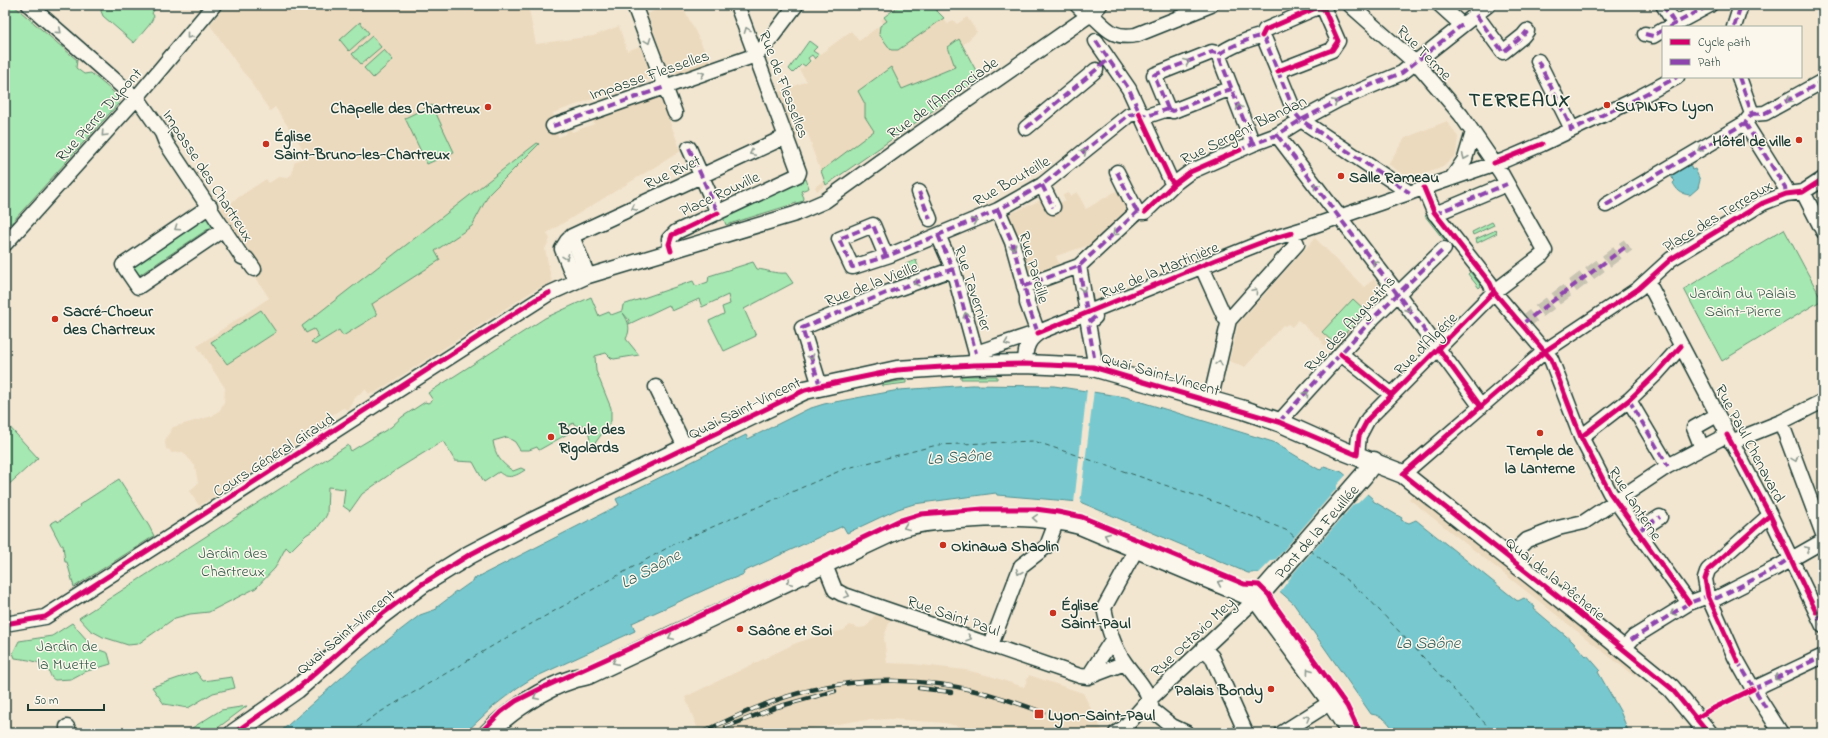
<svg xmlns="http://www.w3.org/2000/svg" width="1828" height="738" font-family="'Indie Flower',sans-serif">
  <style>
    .built { fill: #ecdabe }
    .green { fill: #a6e8b1; stroke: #629272 }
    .water { fill: #78c9cf; stroke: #549191 }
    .pier { fill: #f2e6d1 }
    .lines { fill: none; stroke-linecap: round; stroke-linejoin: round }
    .ferry { stroke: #35605b; stroke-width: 1; stroke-dasharray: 5 4; stroke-linecap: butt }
    .minor-tunnel { stroke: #c8c4b2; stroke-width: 14; stroke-dasharray: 14 7; stroke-linecap: butt }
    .minor-casing { stroke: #1f3d34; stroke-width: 17 }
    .major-casing { stroke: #1f3d34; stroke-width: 21 }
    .minor { stroke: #fbf7ec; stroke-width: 14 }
    .major { stroke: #fbf7ec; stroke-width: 18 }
    .rail-casing { stroke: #1f3d34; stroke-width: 4.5 }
    .rail { stroke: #fbf7ec; stroke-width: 3; stroke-dasharray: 9; stroke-linecap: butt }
    .quiet { stroke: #8e44ad; stroke-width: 4; stroke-dasharray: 8 4; stroke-linecap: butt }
    .cycleway-casing { stroke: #fbf7ec; stroke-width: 8 }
    .cycleway { stroke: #d6006c; stroke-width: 5 }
    .oneway { stroke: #8d9a90 }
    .poi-dot { fill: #c8321e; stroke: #fbf7ec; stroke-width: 1.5 }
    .labels { text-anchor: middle; stroke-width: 3; stroke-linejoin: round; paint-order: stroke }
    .street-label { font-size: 16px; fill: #1f3d34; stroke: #fbf7ec }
    .poi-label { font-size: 16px; font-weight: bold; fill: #1f3d34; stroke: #fbf7ec; text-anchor: start }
    .park-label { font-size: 16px; fill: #3a5f4d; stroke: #fbf7ec }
    .water-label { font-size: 17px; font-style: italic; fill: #35605b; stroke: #fbf7ec }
    .district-label { font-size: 20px; font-weight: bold; letter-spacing: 1px; fill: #1f3d34; stroke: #fbf7ec }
  </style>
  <rect width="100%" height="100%" fill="#f2e6d1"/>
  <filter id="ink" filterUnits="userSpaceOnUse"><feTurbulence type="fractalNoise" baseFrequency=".025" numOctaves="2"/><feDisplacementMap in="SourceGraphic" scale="8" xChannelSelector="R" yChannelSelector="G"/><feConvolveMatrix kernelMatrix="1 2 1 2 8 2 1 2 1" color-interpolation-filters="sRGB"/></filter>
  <g filter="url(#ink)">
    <path class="built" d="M225 5H528L536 44 593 36 619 26 627 51 640 46 652 78 553 113 554 118 549 120 553 130 559 137 567 133 566 131 571 129 572 132 594 124 593 120 660 96 681 151 547 233 550 239 545 249 552 282 533 291 373 394 372 392 369 394 365 389 355 398 349 410 343 408 332 415 335 419 199 506 190 491 198 483 195 466 183 452 171 453 170 450 166 449 165 443 166 438 173 427 212 416 220 410 224 402 225 388 197 346 269 298 256 278 259 276 256 271 261 268 221 209 266 179 269 183 278 177 287 178 292 174 294 163 307 155 275 107 270 111 251 83 252 82 242 71 210 25Z
      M668 5H682L711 63 678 74 677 72 670 74 647 14Z
      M900 5H931L948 24 953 20 957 24 967 17 977 32 963 45 980 78 817 191 815 187 824 180 811 146 812 145 807 132H805L796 138 779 92 807 81 799 70 851 31 859 41 883 23 881 20Z
      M1447 121 1458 137 1456 155 1443 167 1413 178 1407 177 1388 164 1405 138Z
      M1116 191 1130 206 1089 245 1056 256 1059 264 1030 274 1024 271 1007 215 1043 199 1056 205 1065 200 1063 195 1068 193 1070 196 1077 192 1086 209Z
      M1315 238 1364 287 1374 279 1385 293V301L1334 354 1322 343 1323 342 1298 320 1292 327 1288 324 1285 326 1283 325 1245 367 1229 361 1238 324Z
      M1417 488 1644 665 1634 676 1409 499Z
      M883 612 892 615 884 637 887 663 913 664 966 670 990 676 1024 687 1029 675 1083 693 1103 732 986 733 945 723 891 719 856 721 786 733H684L683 730 697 727 685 697 796 643 811 638 844 630 850 625 859 628 865 627 869 624 874 616Z"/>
    <path class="green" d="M5 5H13L77 60 76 68 84 74 91 73 118 96 119 103 5 230Z
      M103 5H158L152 13 154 16 150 24 134 43 103 16 101 11Z
      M900 5H931L944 18 898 50H891L879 34 880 26 887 21 884 17Z
      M360 22 369 33 349 51 340 40Z
      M372 36 381 47 361 64 352 54Z
      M959 39 980 78 826 185 821 171 874 131 865 117V104L858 91 891 67 902 89 955 67 948 47Z
      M809 41 817 47 813 51 819 55 815 59 812 55 808 58 810 61 805 66 802 64 793 73 789 69Z
      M384 50 393 60 373 78 364 68Z
      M432 105 454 152 427 164 405 118Z
      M537 143 539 144 489 194 472 226 435 251 440 260 372 304 377 315 343 336 339 330 315 345 311 342 319 337 314 329 306 333 302 326Z
      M806 179 809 188 801 191 804 198 803 201 726 225 723 217Z
      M1426 215 1445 239 1444 240 1425 216Z
      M207 217 214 225 138 276 133 267Z
      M1492 222 1494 225 1473 235 1472 232Z
      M1784 229 1822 300 1722 361 1684 289Z
      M1496 230 1497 233 1477 243 1476 239Z
      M916 260 919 270 909 274 906 264Z
      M753 262 757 269C767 270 775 274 786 273L793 283 744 309 756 336 724 351 709 321 724 314 722 307 730 304 728 295 702 307 699 299 672 311 669 305 629 324V320L623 313C629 322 631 329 626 339L639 355 614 359 611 358 606 353 595 356 596 371 611 408V421L593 446 586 445 590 439 586 425 577 426 573 423 566 428 569 433 539 450 537 447 529 450H520L515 442 507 437 493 441C495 455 501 463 513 471L521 468 525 470C516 476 508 480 499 472L484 482 473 462 455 461 443 441 396 470 362 494 350 511 343 506 345 489 328 487 327 514 325 518 317 528 306 535 290 551 286 547 275 568 256 588 209 612 190 614 175 618 138 644 128 645 103 637 90 630 79 618 348 445 351 451 391 427 402 417 425 402 428 403 433 400 428 393 545 318 591 297 599 316 609 312 611 315 622 311 623 305 693 281 695 285 697 286 708 282 709 276Z
      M1470 272 1480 284 1481 286 1479 288 1468 274Z
      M1353 299 1366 311 1335 344 1322 332Z
      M261 310 276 332 227 364 211 342Z
      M961 376H997V379H961Z
      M906 380V383L882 386V384Z
      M5 422 38 458 5 488Z
      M119 479 149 526 154 536 74 587 67 562H65L63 545H61L50 524 57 520 58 522 80 507 79 505Z
      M72 623 94 648 108 653 111 664 84 672 71 679 55 680C50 678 51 674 48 670 39 660 28 660 15 658L13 653 19 641 52 636Z
      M196 672 203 681 232 677 235 688 213 693 188 708 164 704 152 687Z
      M247 706 211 733H190L192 728 221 710Z"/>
    <path class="water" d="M1686 164 1691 166 1692 170 1695 169 1700 180 1698 188 1690 195C1680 194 1677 190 1673 183L1675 181 1672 178V172Z
      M971 385 1054 386 1125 397 1273 442 1318 469 1321 470 1324 466 1342 472 1373 499V501L1402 518 1401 520 1409 523 1416 520 1516 600 1518 601 1524 598 1535 607 1534 609 1572 641 1586 656 1587 655 1600 670 1598 672 1620 711 1629 733H1395C1389 722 1384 716 1371 714L1293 603 1259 573H1248L1080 502 997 495 996 493 914 504 898 509 847 533 843 526 743 572 744 574 732 579 731 578 632 623 635 631 531 679 517 688 494 706 465 733H279L358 663 407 625 420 615 437 609V607L453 595V593L456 591 457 592 474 580V579L619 505 616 499 746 435 748 439 808 409 824 404 899 390Z"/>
    <path class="pier" d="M1087 389 1094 390 1080 503H1074Z
      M1347 474 1368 493 1358 503 1354 504 1291 576V577L1279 593 1258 575 1251 573H1259L1272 560 1276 559 1337 488V485Z"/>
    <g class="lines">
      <path class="ferry" d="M1310 550 1366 596 1494 733
        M351 733 377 714 506 638 676 543 844 469 937 445 1034 441 1224 505 1288 531 1297 539"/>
      <path class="minor-tunnel" d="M1522 324 1628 245"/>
      <g class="minor-casing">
        <path id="minor" d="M29 5 141 103 162 133 166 143 242 257 247 259 254 269
          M634 5 675 113
          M1077 5 1081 9
          M1350 5 1421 68 1461 115 1501 173 1545 251 1541 256 1494 292 1368 419 1359 436 1357 455
          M1440 5 1462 25
          M1663 5 1675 24
          M1091 14C1107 29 1113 39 1136 35L1211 5
          M1476 15 1503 52 1523 36 1527 31
          M1669 27 1710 5
          M1734 27 1741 5
          M1645 34 1653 36 1663 30
          M1262 36 1265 30 1318 7 1324 9 1338 41 1332 50 1278 71
          M1096 41 1129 89 1170 179 1174 184
          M1538 61 1570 125 1571 130
          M1739 77 1752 114
          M1168 109 1154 75 1212 52 1220 54
          M1168 109 1173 111 1221 92 1232 89
          M1139 113 1147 116 1168 109
          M1752 114 1765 113 1823 81
          M1745 123 1785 187 1786 194
          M553 126 756 55 765 46 796 5
          M1026 128 1096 70
          M1277 135 1392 286 1481 407
          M1253 144 1220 59V54C1227 48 1252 37 1262 36L1265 40 1295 113 1301 120 1410 193
          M689 148 718 213
          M1117 172 1137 212
          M1452 178 1465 159 1473 132
          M1042 185 1053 207
          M1424 188 1434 212 1490 283 1494 292 1551 359 1581 437 1610 493 1689 603
          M919 192 930 219
          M1803 192 1823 231
          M1606 205 1745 123 1752 114
          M210 206 123 265 138 287 224 229
          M998 210 1012 242 1027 296V303L1038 333
          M1435 214 1507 184
          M938 235 953 269 976 353V364
          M572 236 588 276
          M5 244 133 102 214 5
          M671 251 669 239 676 232 798 175 799 172 737 5
          M886 256 873 225 839 239 852 267H853L890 255 998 210 1042 185 1129 115 1139 113
          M1079 266 1087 312
          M1202 267 1225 318 1229 320
          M575 281 562 249 567 241 572 236 787 136
          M1648 282 1770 515 1823 626
          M1024 286 1079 266 1137 212H1145L1174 184 1190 172 1253 144 1277 135 1301 120 1338 100 1402 73 1488 5
          M1229 320 1297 244 1292 233
          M976 353 1036 333
          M1341 354 1392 395
          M1094 357 1088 323 1095 317
          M1025 364C1025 347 1028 338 1044 330L1268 240 1304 229 1505 160 1542 144 1636 99 1677 77
          M820 386 802 328 886 293 953 269
          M656 387 686 449
          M1629 400 1668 466
          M1210 401 1229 320
          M1717 415 1694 428 1702 448 1727 435
          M1279 422 1373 318 1444 249
          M1781 422 1823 534
          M1581 437 1629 400 1656 374 1681 346
          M1731 442 1781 422 1823 401
          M1403 474 1545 351 1638 289 1671 259 1763 203 1786 194 1803 192 1823 179
          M1770 515 1708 570 1705 579 1708 596 1735 657 1753 689 1781 733
          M1638 531 1660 517
          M1137 548 1104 608C1108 627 1113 646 1125 663 1137 680 1148 688 1152 710L1172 726 1187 733
          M1509 557 1527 540 1558 528 1584 522 1668 466 1702 448
          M825 565 835 590 842 594 1080 676 1088 677 1125 663
          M5 624 45 617 548 294 588 276 795 214 825 201 903 145 1091 14 1100 5
          M991 645 1021 566 1047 546 1057 520
          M1203 648 1212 657 1246 733
          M1623 649 1634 637 1689 603 1708 596 1717 598 1774 569 1823 541
          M1088 677 1110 643 1113 641
          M1753 689 1823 656
          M67 727 70 733
          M1116 733 1125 727 1150 699 1256 599
          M1282 733 1331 702"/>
      </g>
      <g class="major-casing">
        <path id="major" d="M1256 599 1364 475 1374 461
          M234 733 297 689 381 615 422 584 469 555 532 522 805 390 897 370 973 365 1025 364 1093 367 1244 410 1279 422 1344 451 1403 474 1575 610 1671 688 1708 733
          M488 733C509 711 544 688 573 679 578 677 583 677 588 675L901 528C920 521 939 521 959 519 1000 516 1040 515 1080 525L1256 599 1327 696 1351 733"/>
      </g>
      <use href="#minor" class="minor"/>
      <use href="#major" class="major"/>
      <g class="rail-casing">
        <path id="rail" d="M919 688 951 692
          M726 727 777 707 835 691
          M701 733C736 716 772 699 811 690 865 677 926 678 980 692 1001 697 1022 705 1043 712"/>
      </g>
      <use href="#rail" class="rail"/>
      <path class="quiet" d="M1077 5 1081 9
        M1663 5 1675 24
        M1476 15 1503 52 1523 36 1527 31
        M1669 27 1710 5
        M1734 27 1741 5
        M1645 34 1653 36 1663 30
        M1096 41 1129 89 1141 116
        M1538 61 1570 125 1571 130 1636 99 1677 77
        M1739 77 1752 114
        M1168 109 1154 75 1212 52 1220 54
        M1168 109 1173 111 1221 92 1232 89
        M1139 113 1147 116 1168 109
        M1752 114 1765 113 1823 81
        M1745 123 1785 187 1786 194
        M553 126 665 87
        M1026 128 1109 59
        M1277 135 1438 348
        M1253 144 1220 59V54C1227 48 1252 37 1262 36L1265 40 1295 113 1301 120 1410 193
        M689 148 718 213
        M1238 151 1253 144 1277 135 1301 120 1363 88 1402 73 1462 25
        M1117 172 1137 212
        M1042 185 1053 207
        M919 192 930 219
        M1606 205 1745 123 1752 114
        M998 210 1012 242 1027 296V303L1038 333
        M1435 214 1507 184
        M938 235 953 269 976 353
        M886 256 873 225 839 239 852 267H853L890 255 998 210 1042 185 1129 115 1139 113
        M1079 266 1087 312
        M1024 286 1079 266 1137 212 1147 210
        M1522 324 1628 245
        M1094 357 1088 323 1095 317
        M820 386 802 328 886 293 953 269
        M1629 400 1668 466
        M1279 422 1373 318 1444 249
        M1638 531 1660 517
        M1816 612 1823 626
        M1631 640 1689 603 1708 596 1717 598 1774 569 1790 558
        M1737 660 1767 710
        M1753 689 1823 656
        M1120 732V733"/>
      <g class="cycleway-casing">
        <path id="cycleway" d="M1262 36 1265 30 1318 7 1324 9 1338 41 1332 50 1278 71
          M1139 113 1170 179 1174 184
          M1494 163 1542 144
          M1424 188 1434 212 1490 283 1494 292 1551 359 1581 437 1610 493 1689 603
          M1145 212 1174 184 1190 172 1240 150
          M671 251 669 244 672 235 718 213
          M1038 333 1215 260 1268 240 1292 233
          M1438 348 1481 407
          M1341 354 1392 395
          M1727 435 1770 515 1816 612
          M1581 437 1629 400 1656 374 1681 346
          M5 624 45 617 535 300 549 293
          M1738 662 1708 596 1705 579 1708 570 1770 515
          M1697 718 1708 711 1753 689
          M234 733 297 689 381 615 422 584 469 555 532 522 805 390 820 386 897 370 973 365 1025 364 1093 367 1279 422 1357 455 1359 436 1368 419 1494 292
          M480 733 501 712 516 701 542 688 668 631 898 521 921 514 983 509H1035L1058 512 1082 517 1244 584 1259 585 1269 595 1274 604 1347 706 1360 733
          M1708 733 1671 688 1575 610 1403 474 1545 351 1638 289 1671 259 1763 203 1786 194 1803 192 1823 179"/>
      </g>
      <use href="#cycleway" class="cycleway"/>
    </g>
    <defs><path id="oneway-chevron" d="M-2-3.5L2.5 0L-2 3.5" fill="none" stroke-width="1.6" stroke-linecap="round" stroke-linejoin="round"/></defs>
    <g class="oneway">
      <use href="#oneway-chevron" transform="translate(747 30) rotate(-111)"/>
      <use href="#oneway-chevron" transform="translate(59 31) rotate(41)"/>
      <use href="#oneway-chevron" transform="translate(189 36) rotate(129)"/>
      <use href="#oneway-chevron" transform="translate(648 41) rotate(69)"/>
      <use href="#oneway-chevron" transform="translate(1187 62) rotate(-22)"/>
      <use href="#oneway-chevron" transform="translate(702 74) rotate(-20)"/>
      <use href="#oneway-chevron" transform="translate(1789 100) rotate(151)"/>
      <use href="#oneway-chevron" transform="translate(1335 102) rotate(-28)"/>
      <use href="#oneway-chevron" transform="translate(1239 107) rotate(-111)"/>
      <use href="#oneway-chevron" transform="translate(104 134) rotate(133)"/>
      <use href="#oneway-chevron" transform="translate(1700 149) rotate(149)"/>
      <use href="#oneway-chevron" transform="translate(1084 152) rotate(-39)"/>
      <use href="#oneway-chevron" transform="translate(752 153) rotate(155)"/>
      <use href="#oneway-chevron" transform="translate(1465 157) rotate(113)"/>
      <use href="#oneway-chevron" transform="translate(1316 186) rotate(-127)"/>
      <use href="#oneway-chevron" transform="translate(634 208) rotate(155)"/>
      <use href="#oneway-chevron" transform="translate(974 221) rotate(-23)"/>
      <use href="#oneway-chevron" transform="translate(177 228) rotate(146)"/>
      <use href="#oneway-chevron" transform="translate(1115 233) rotate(137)"/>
      <use href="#oneway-chevron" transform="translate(1013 247) rotate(73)"/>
      <use href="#oneway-chevron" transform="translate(566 257) rotate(69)"/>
      <use href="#oneway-chevron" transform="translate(1375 263) rotate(-127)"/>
      <use href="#oneway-chevron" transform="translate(916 283) rotate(161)"/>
      <use href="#oneway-chevron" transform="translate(1083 289) rotate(79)"/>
      <use href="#oneway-chevron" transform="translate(1255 291) rotate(-49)"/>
      <use href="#oneway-chevron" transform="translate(1408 309) rotate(51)"/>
      <use href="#oneway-chevron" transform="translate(966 315) rotate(-106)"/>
      <use href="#oneway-chevron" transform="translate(1007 343) rotate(159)"/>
      <use href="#oneway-chevron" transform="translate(811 357) rotate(72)"/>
      <use href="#oneway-chevron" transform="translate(1219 363) rotate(-77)"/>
      <use href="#oneway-chevron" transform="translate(1306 394) rotate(-49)"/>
      <use href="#oneway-chevron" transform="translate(1795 459) rotate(69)"/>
      <use href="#oneway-chevron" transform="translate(1035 518) rotate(-176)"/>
      <use href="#oneway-chevron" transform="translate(906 527) rotate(159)"/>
      <use href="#oneway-chevron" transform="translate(1107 536) rotate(-157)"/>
      <use href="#oneway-chevron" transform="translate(1807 549) rotate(-27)"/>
      <use href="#oneway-chevron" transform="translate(1019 572) rotate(113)"/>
      <use href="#oneway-chevron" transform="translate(789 582) rotate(155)"/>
      <use href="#oneway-chevron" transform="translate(1220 583) rotate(-157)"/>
      <use href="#oneway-chevron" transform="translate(847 595) rotate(21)"/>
      <use href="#oneway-chevron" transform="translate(1673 613) rotate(148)"/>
      <use href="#oneway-chevron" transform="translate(671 637) rotate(155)"/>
      <use href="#oneway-chevron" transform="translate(969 638) rotate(19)"/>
      <use href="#oneway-chevron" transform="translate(615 662) rotate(155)"/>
      <use href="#oneway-chevron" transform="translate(1309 671) rotate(-126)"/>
      <use href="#oneway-chevron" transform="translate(1777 678) rotate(155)"/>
      <use href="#oneway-chevron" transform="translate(536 697) rotate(153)"/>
      <use href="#oneway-chevron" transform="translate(1307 718) rotate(-31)"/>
    </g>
  </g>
  <g class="poi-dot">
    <circle cx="1607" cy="105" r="4"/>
    <circle cx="488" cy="107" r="4"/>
    <circle cx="1799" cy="140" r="4"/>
    <circle cx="266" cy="144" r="4"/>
    <circle cx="1341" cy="176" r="4"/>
    <circle cx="55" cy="319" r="4"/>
    <circle cx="1540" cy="433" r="4"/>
    <circle cx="551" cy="437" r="4"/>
    <circle cx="943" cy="545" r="4"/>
    <circle cx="1053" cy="613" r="4"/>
    <circle cx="740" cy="629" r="4"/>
    <circle cx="1271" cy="689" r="4"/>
    <rect x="1034" y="709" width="10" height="10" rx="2"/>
  </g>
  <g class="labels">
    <g class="street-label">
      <text transform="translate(1425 52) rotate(45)" y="6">Rue Terme</text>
      <text transform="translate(649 74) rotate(-19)" y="6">Impasse Flesselles</text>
      <text transform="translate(785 84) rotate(69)" y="6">Rue de Flesselles</text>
      <text transform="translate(942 97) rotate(-35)" y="6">Rue de l'Annonciade</text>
      <text transform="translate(98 114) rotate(-48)" y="6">Rue Pierre Dupont</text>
      <text transform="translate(1243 129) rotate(-26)" y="6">Rue Sergent Blandan</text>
      <text transform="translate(672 171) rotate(-25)" y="6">Rue Rivet</text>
      <text transform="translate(209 175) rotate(57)" y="6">Impasse des Chartreux</text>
      <text transform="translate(1011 180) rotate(-30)" y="6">Rue Bouteille</text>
      <text transform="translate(719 193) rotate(-25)" y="6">Place Rouville</text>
      <text transform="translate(1717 215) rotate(-31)" y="6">Place des Terreaux</text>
      <text transform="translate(1035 267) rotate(74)" y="6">Rue Pareille</text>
      <text transform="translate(1159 269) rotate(-22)" y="6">Rue de la Martinière</text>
      <text transform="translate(871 283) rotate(-21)" y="6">Rue de la Vieille</text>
      <text transform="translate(974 288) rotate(72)" y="6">Rue Tavernier</text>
      <text transform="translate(1349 323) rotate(-47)" y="6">Rue des Augustins</text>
      <text transform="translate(1425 343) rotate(-45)" y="6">Rue d'Algérie</text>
      <text transform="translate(1161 373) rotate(16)" y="6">Quai Saint-Vincent</text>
      <text transform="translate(744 407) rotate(-26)" y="6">Quai Saint-Vincent</text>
      <text transform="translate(1751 443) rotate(62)" y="6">Rue Paul Chenavard</text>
      <text transform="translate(273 454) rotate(-33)" y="6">Cours Général Giraud</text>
      <text transform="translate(1636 503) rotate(57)" y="6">Rue Lanterne</text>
      <text transform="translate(1316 531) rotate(-49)" y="6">Pont de la Feuillée</text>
      <text transform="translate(1556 578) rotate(39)" y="6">Quai de la Pêcherie</text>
      <text transform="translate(954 615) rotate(19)" y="6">Rue Saint Paul</text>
      <text transform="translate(345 631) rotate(-40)" y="6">Quai Saint-Vincent</text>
      <text transform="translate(1192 636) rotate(-43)" y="6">Rue Octavio Mey</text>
    </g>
    <g class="poi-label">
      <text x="1615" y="111">SUPINFO Lyon</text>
      <text x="480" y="113" text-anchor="end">Chapelle des Chartreux</text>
      <text x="274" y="141">Église<tspan x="274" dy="18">Saint-Bruno-les-Chartreux</tspan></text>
      <text x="1791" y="146" text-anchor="end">Hôtel de ville</text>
      <text x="1349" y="182">Salle Rameau</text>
      <text x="63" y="316">Sacré-Choeur<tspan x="63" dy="18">des Chartreux</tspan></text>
      <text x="559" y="434">Boule des<tspan x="559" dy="18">Rigolards</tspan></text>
      <text x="1540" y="455" text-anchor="middle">Temple de<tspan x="1540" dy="18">la Lanterne</tspan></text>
      <text x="951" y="551">Okinawa Shaolin</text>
      <text x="1061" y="610">Église<tspan x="1061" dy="18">Saint-Paul</tspan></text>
      <text x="748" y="635">Saône et Soi</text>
      <text x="1263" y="695" text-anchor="end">Palais Bondy</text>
      <text x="1048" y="720">Lyon-Saint-Paul</text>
    </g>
    <g class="park-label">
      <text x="1743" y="298">Jardin du Palais<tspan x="1743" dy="18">Saint-Pierre</tspan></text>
      <text x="233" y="558">Jardin des<tspan x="233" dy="18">Chartreux</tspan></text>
      <text x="67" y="651">Jardin de<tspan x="67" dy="18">la Muette</tspan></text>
    </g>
    <g class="water-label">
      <text transform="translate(959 456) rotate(-4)" y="6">La Saône</text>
      <text transform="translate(650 568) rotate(-28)" y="6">La Saône</text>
      <text x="1428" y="648">La Saône</text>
    </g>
    <g class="district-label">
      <text x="1520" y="106">TERREAUX</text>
    </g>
  </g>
  <rect width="1828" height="738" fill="none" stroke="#fbf7ec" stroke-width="20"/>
  <rect x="10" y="10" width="1808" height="718" fill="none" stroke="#1f3d34" stroke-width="1.5" filter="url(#ink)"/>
  <rect x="1662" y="26" width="140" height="52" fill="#fbf7ec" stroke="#a3ada2"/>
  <rect x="1670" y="39" width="20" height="6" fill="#d6006c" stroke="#a3ada2"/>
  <text x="1698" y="46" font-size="12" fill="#1f3d34">Cycle path</text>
  <rect x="1670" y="59" width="20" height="6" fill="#8e44ad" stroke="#a3ada2"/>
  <text x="1698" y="66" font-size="12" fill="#1f3d34">Path</text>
  <path d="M28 704v6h76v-6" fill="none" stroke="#1f3d34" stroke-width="2"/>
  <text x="34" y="704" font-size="12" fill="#1f3d34" stroke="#fbf7ec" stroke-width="3" paint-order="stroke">50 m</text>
</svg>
